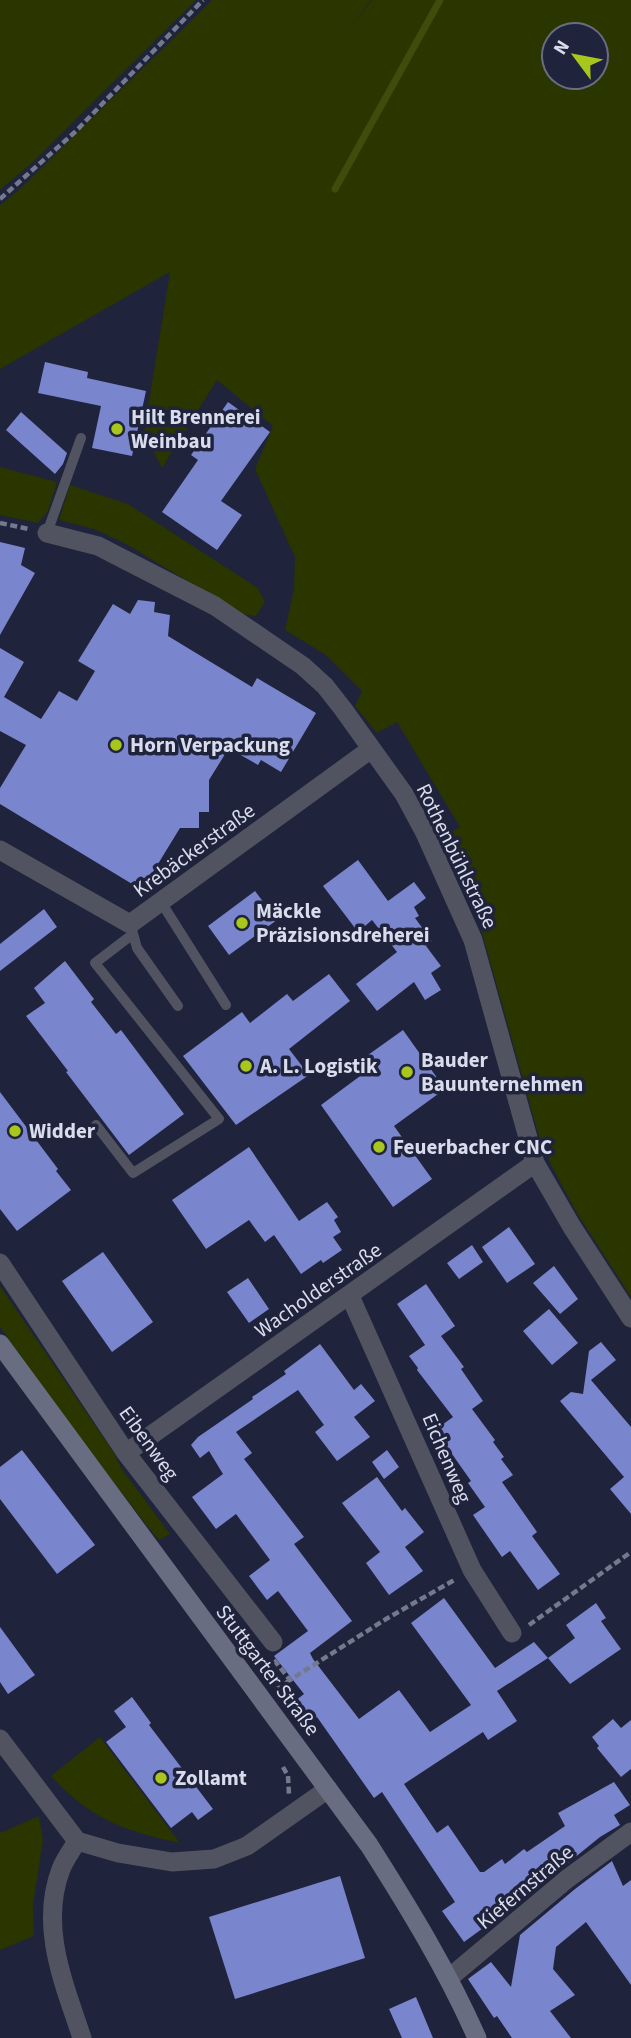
<svg xmlns="http://www.w3.org/2000/svg" width="631" height="2038" font-family="'Source Sans 3',sans-serif">
  <style>
    .green { fill: #2a3500; fill-rule: evenodd }
    .lines { fill: none; stroke-linecap: round; stroke-linejoin: round }
    .stream { stroke: #3f4c0c; stroke-width: 7 }
    .building { fill: #7985cc }
    .path { stroke: #75798d; stroke-width: 4.5; stroke-dasharray: 7 3.5; stroke-linecap: butt }
    .service { stroke: #515460; stroke-width: 10 }
    .minor { stroke: #515460; stroke-width: 19 }
    .secondary { stroke: #696d81; stroke-width: 19 }
    .poi-dot { fill: #a8c71d; stroke: #1f233b; stroke-width: 2.5 }
    .labels { text-anchor: middle; stroke-width: 7; stroke-linejoin: round; paint-order: stroke }
    .poi-label { font-size: 21px; font-weight: bold; fill: #d8dcec; stroke: #1f233b; text-anchor: start }
    .street-label { font-size: 21px; fill: #d8dcec; stroke: #1f233b }
  </style>
  <rect width="100%" height="100%" fill="#1f233b"/>
  <path class="green" d="M0 0H196L33 162 0 190Z
    M212 0H371L350 29 372 0H631V1297L577 1213 551 1165 538 1133 478 918 440 839 460 827 397 722 377 733 355 706 362 691 326 655 285 630 294 589 295 557 255 469 273 426 217 380 162 468 144 432 170 272 0 369V205L20 189ZM554 35H596V77H554Z
    M0 467 57 482 48 511 38 523 0 515Z
    M70 485 128 504 258 588 265 602 256 616 242 614 126 544 94 529 59 520Z
    M0 1286 114 1453 121 1468 170 1534 159 1540 148 1527 64 1417 0 1327Z
    M100 1737 180 1843C124 1831 90 1819 51 1776Z
    M39 1816 43 1840 33 1905 34 1936 0 1950V1833Z"/>
  <g class="lines">
    <path class="stream" d="M335 189 440 0"/>
  </g>
  <path class="building" d="M45 362 88 372 87 378 146 391 132 456 92 448 101 406 38 393Z
    M228 402 270 432 221 501 242 515 217 550 162 512 198 460 191 455Z
    M21 412 67 453 63 464 55 474 6 430Z
    M0 542 25 548 21 565 35 573 0 635Z
    M138 600 155 602 154 612 170 615 168 636 252 687 257 678 316 713 281 772 261 760 258 765 230 749 228 752 227 751 209 780V812H199V828H180L142 890 0 804V788L26 745 0 731V648L24 662 4 697 41 719 59 691 77 701 95 671 78 661 113 604 130 614Z
    M358 860 388 901 414 882 426 898 414 907 419 916 415 918 432 941 426 946 441 966 431 973 441 990 425 1000 414 982 377 1011 356 984 397 952 372 920 358 932 323 886Z
    M255 891 277 920 229 955 208 926Z
    M44 909 57 927 0 971V944Z
    M65 961 94 999 91 1002 116 1034 121 1030 184 1114 129 1155 66 1072 68 1071 26 1016 45 1003 34 988Z
    M329 974 350 1001 289 1049 309 1075 236 1125 183 1056 242 1012 250 1023 287 994 293 1001Z
    M403 1030 445 1089 394 1126 432 1179 393 1207 321 1105 375 1065 368 1055Z
    M0 1092 58 1169 56 1171 71 1190 17 1231 0 1209Z
    M249 1147 299 1221 327 1202 338 1217 334 1220 341 1232 333 1237 342 1250 323 1263 321 1260 301 1274 274 1235 265 1242 249 1220 206 1249 172 1200Z
    M509 1227 535 1264 507 1283 482 1247Z
    M472 1245 483 1262 459 1279 447 1263Z
    M103 1252 153 1322 112 1352 62 1281Z
    M554 1266 578 1299 560 1314 533 1283Z
    M248 1278 269 1309 249 1323 227 1292Z
    M426 1284 455 1326 441 1336 464 1367 461 1369 483 1401 472 1409 495 1440 493 1442 504 1457 501 1459 513 1475 502 1482 537 1532 532 1536 560 1574 538 1590 510 1551 502 1557 473 1515 485 1507 468 1483 471 1481 435 1430 453 1417 417 1370 418 1368 409 1356 425 1345 397 1304Z
    M549 1309 578 1343 552 1365 523 1331Z
    M601 1342 616 1360 591 1380 631 1427V1514L610 1489 624 1477 560 1401 571 1392 583 1394 589 1351Z
    M320 1344 354 1390 361 1384 375 1401 354 1417 370 1437 337 1461 315 1432 324 1425 298 1390 236 1432 252 1453 244 1459 304 1537 294 1544 352 1621 310 1653 313 1659 359 1719 399 1690 430 1732 471 1705 411 1623 444 1598 495 1668 534 1642 548 1658 497 1691 517 1721 488 1740 483 1732 404 1784 437 1833 448 1825 480 1872H484L502 1859 505 1864 524 1849 527 1852 565 1826 558 1813 614 1782 630 1805 614 1815 620 1825 600 1837 526 1897 464 1942 442 1911 455 1902 382 1792 374 1798 317 1717 311 1722 295 1701 304 1694 274 1656 308 1631 278 1591 267 1600 249 1576 270 1560 236 1514 216 1529 192 1497 223 1474 209 1451 200 1458 191 1445 198 1437 253 1399 252 1397 286 1374 284 1371Z
    M22 1450 95 1545 57 1574 0 1499V1467Z
    M387 1450 399 1467 384 1479 372 1462Z
    M377 1477 402 1511 405 1508 424 1532 405 1547 423 1571 389 1595 366 1563 380 1552 342 1503Z
    M596 1603 606 1618 601 1621 621 1649 570 1684 548 1658 575 1638 566 1625Z
    M0 1627 35 1675 8 1694 0 1682Z
    M132 1697 151 1723 149 1725 213 1809 198 1820 192 1812 171 1828 106 1742 126 1727 114 1711Z
    M613 1719 621 1728 631 1720V1769L621 1777 597 1748 599 1746 592 1737Z
    M612 1861 623 1886 631 1880V1985L586 1922 556 1947 553 1969 575 1995 550 2011 571 2038H512L497 2016 494 2018 468 1979 491 1962 511 1987 520 1935 575 1889Z
    M340 1876 365 1958 235 1999 209 1917Z
    M416 1997 433 2038H402L389 2009Z"/>
  <g class="lines">
    <path class="path" d="M0 199 75 132 203 0
      M0 523 29 529
      M529 1625 631 1552
      M274 1660 290 1680 386 1619 456 1579
      M277 1689 290 1680
      M283 1767 288 1776 289 1795"/>
    <path class="service" d="M47 533 81 438
      M161 902 226 1005
      M132 930 137 948 178 1006
      M96 1125 133 1173 219 1119 95 963 133 934"/>
    <path class="minor" d="M47 533 98 546 215 606 303 666 325 686 343 709 404 794 425 833 473 940 535 1163 572 1227 631 1318
      M0 850 130 924 371 749
      M0 1263 126 1453 273 1642
      M350 1296 472 1570 512 1633
      M126 1453 535 1163
      M0 1739 77 1841 118 1853 172 1862 214 1859 247 1846 328 1789
      M77 1841C72 1850 65 1859 61 1869 39 1927 64 1983 82 2038
      M449 1978 567 1879 631 1832"/>
    <path class="secondary" d="M0 1344 369 1845C409 1908 447 1970 477 2038"/>
  </g>
  <g class="poi-dot">
    <circle cx="117" cy="429" r="7"/>
    <circle cx="116" cy="745" r="7"/>
    <circle cx="242" cy="923" r="7"/>
    <circle cx="246" cy="1066" r="7"/>
    <circle cx="407" cy="1072" r="7"/>
    <circle cx="15" cy="1131" r="7"/>
    <circle cx="379" cy="1147" r="7"/>
    <circle cx="161" cy="1778" r="7"/>
  </g>
  <g class="labels">
    <g class="poi-label">
      <text x="131" y="424">Hilt Brennerei<tspan x="131" dy="24">Weinbau</tspan></text>
      <text x="130" y="752">Horn Verpackung</text>
      <text x="256" y="918">Mäckle<tspan x="256" dy="24">Präzisionsdreherei</tspan></text>
      <text x="421" y="1067">Bauder<tspan x="421" dy="24">Bauunternehmen</tspan></text>
      <text x="260" y="1073">A. L. Logistik</text>
      <text x="29" y="1138">Widder</text>
      <text x="393" y="1154">Feuerbacher CNC</text>
      <text x="175" y="1785">Zollamt</text>
    </g>
    <g class="street-label">
      <text transform="translate(194 850) rotate(-36)" y="7">Krebäckerstraße</text>
      <text transform="translate(457 856) rotate(64)" y="7">Rothenbühlstraße</text>
      <text transform="translate(318 1290) rotate(-35)" y="7">Wacholderstraße</text>
      <text transform="translate(149 1443) rotate(54)" y="7">Eibenweg</text>
      <text transform="translate(447 1458) rotate(67)" y="7">Eichenweg</text>
      <text transform="translate(268 1670) rotate(53)" y="7">Stuttgarter Straße</text>
      <text transform="translate(525 1887) rotate(-40)" y="7">Kiefernstraße</text>
    </g>
  </g>
  <g transform="translate(575 56) rotate(302)"><circle r="33" fill="#1f233b" stroke="#696d82" stroke-width="2"/>
  <path d="M0-5L12 26L0 18L-12 26Z" fill="#a8c71d"/>
  <text y="-10" font-size="19" font-weight="bold" text-anchor="middle" fill="#d8dcec">N</text>
  </g>
</svg>
